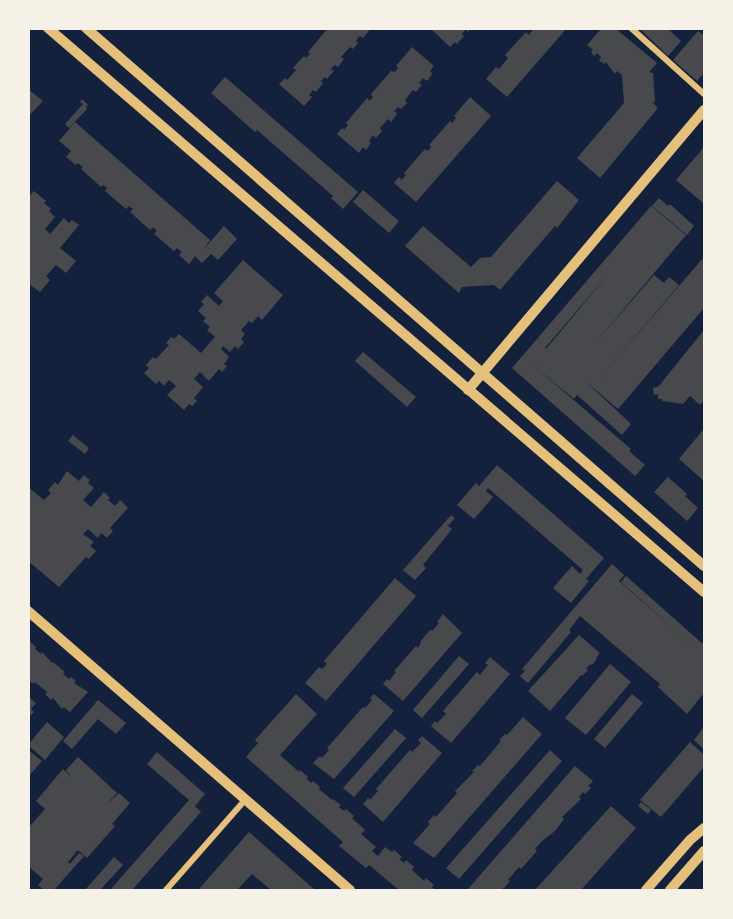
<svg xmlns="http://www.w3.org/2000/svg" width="733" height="919" font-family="Roboto,sans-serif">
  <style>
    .building { fill: #48494c; fill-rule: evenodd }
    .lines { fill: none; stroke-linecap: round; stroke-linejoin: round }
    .minor { stroke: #e5c07b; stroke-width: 6 }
    .tertiary { stroke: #e5c07b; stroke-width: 10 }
  </style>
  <rect width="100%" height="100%" fill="#14213d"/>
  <path class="building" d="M328 28H366L369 31 363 38 360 36 358 38 356 41 358 43 353 49 350 47 341 57 344 59 338 67 335 65 331 69 334 71 327 79 325 77 321 81 323 83 316 92 313 90 309 95 312 97 304 106 279 84 285 78 287 80 296 70 293 68 304 56 306 58 310 54 308 52Z
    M430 28H471L468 32 466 29 462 34 464 36 457 44 455 42 450 47Z
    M534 28H567L507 97 486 79 496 67 499 69 508 58 505 55 526 32 529 35Z
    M602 28H615L657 63 649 72 653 73 655 102H652L658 108 600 178 577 158 624 103 622 75 617 71 615 74 606 62 604 64 599 60 601 57 597 53 594 56 591 52 593 50 587 45Z
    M639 28H667L681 41 668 56Z
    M698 31 704 36V73L697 81 673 60Z
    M412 47 434 66 430 71 432 73 431 76 427 81 423 78 419 83 422 85 416 92 413 90 405 100 407 103 401 109 398 107 394 111 397 114 391 122 388 119 380 128 382 131 376 138 373 135 369 141 371 143 366 150 363 147 359 153 337 134 342 128 344 130 348 125 346 123 367 98 370 101 373 97 371 94 391 71 395 72 398 68 396 66Z
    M225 77 358 192 343 209 331 198 333 196 257 130 255 132 211 93Z
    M28 89 43 101 28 117Z
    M470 97 491 116 416 202 394 183 399 177 402 180 406 175 404 173 425 149 428 151 431 147 429 145 450 121 452 123 456 118 454 116Z
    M82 99 88 105 86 107 87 109 69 128 65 124 83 104 80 102Z
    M75 122 210 240 203 250 224 226 237 239 218 260 211 254 202 263 195 256 189 264 179 255 182 252 177 248 174 251 154 234 157 231 153 227 150 230 130 212 133 209 129 206 126 209 105 191 107 188 103 185 101 187 81 169 83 167 78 163 76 165 66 157 71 151 59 141Z
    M704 147V201L703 203 676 180Z
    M557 181 579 200 557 228 555 226 500 290 494 285 462 287 459 293 405 246 423 226 471 267 480 258 491 257Z
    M363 190 399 221 389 233 353 202Z
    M34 191 46 201 44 203 51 209 49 211 55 217 45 229 50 234 64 218 69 223 72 220 79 225 60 248 76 261 66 273 56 265 46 276 50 280 40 292 28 283V197Z
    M659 198 668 206 670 204 694 226 687 235 652 206Z
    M651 206 686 235 596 342 654 275 664 283 669 277 679 285 596 382 704 257V308L618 409 584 380 631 424 622 435 577 395 574 399 529 362 631 449 629 451 645 465 635 476 512 368ZM610 272 546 349 545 348Z
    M243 260 283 295 262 320 258 316 252 323 249 321 241 330 245 334 241 339 244 342 238 349 235 346 230 352 223 346 221 349 229 357 224 364 227 366 222 372 219 369 209 381 200 372 194 379 203 387 194 398 197 401 192 406 189 404 184 410 167 395 176 386 169 380 164 386 159 381 156 384 144 373 149 368 146 365 153 357 156 359 169 345 166 343 171 337 174 339 179 334 201 353 215 337 207 330 210 327 203 321 206 318 198 311 204 304 201 302 207 295 219 306 223 301 214 293Z
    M704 330V400L700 405 690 396 683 404 662 401V399H658V394L654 395 653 388 658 387Z
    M363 352 416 397 407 407 355 361Z
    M703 430 704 431V481L679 459Z
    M73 435 89 448 85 454 68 441Z
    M497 465 604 558 586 579 589 581 571 603 553 588 572 566 580 574 583 570 488 488 486 491 493 497 474 519 457 505 476 483 479 486Z
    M67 471 79 481 84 475 90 480 88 483 94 488 83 500 91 507 104 492 110 498 108 500 115 506 120 500 128 508 110 528 113 531 107 538 101 533 98 538 88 529 83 534 94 542 90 546 96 551 89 559 86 557 59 587 28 561V487L44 500 51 493 48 490 55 482 58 485Z
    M668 477 687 494 685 496 698 508 687 521 654 492Z
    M451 515 455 518 448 526 452 529 423 565 426 568 415 580 403 570Z
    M612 564 624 575 619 581 693 646 621 582 626 576 704 645V693L687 714 658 687 660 684 580 616 569 630 571 632 528 683 520 676 525 671 522 669Z
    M395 578 416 596 326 701 305 683 319 667 322 669 327 664 324 661Z
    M443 614 462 633 403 701 383 684 387 679 389 681 396 672 394 671 416 646 418 648 421 643 420 642 430 630 432 631 439 623 437 622Z
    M579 635 600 653 596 658 597 659 592 665 591 664 586 668 588 670 582 676 581 675 550 711 528 691Z
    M28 640 36 647 35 649 41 654 42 652 52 663 53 662 65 672 63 674 69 679 71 677 76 681 74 683 88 692 70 712 64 707 62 709 53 698 51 700 45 694 47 692 35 682 34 684 28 680Z
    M459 656 469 664 422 718 413 710Z
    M490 657 510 674 451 743 431 726 435 721 437 723 446 714 443 711 477 672 480 675 488 665 485 663Z
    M610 664 631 682 586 735 565 718Z
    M296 694 317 714 280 755 299 772 300 770 308 777 307 779 311 783 313 781 320 787 319 789 332 800 333 799 341 805 339 807 344 811 346 809 354 816 352 818 365 830 361 834 376 847 372 851 378 856 385 847 392 852 394 850 402 857 399 859 404 863 406 860 414 867 412 870 424 881 426 878 434 885 432 887 435 890H399L369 865 366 868 339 846 343 842 246 757 258 743 255 740Z
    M374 694 394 711 334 779 313 763 320 756 322 758 329 750 327 748 363 707 365 708 372 700 370 698Z
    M632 694 643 703 605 748 594 739Z
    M28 697 36 703 31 709 34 712 28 718Z
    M98 700 126 723 116 734 98 719 72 749 63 741Z
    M523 717 542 734 434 858 413 843 430 824 428 822 434 815 436 817 457 793 455 791 474 772 472 771 478 765 480 766 501 741 499 740 505 734 507 735Z
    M47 722 64 737 45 760 28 745Z
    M704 727V749L694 740Z
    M395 729 406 738 354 797 343 788Z
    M422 736 442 753 383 822 363 804 368 798 370 800 378 791 376 789 410 750 412 752 421 743 418 740Z
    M690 742 704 755V767L661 817 640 800Z
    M28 750 42 761 28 777Z
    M550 750 562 761 459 879 446 868Z
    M157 752 205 794 195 806 201 812 132 890H110L189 800 147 764Z
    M78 757 117 793 106 805 119 793 130 803 112 824 115 826 87 858 78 850 68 862 70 864 79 853 84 856 54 890H44L38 885 43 879 28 866V828L45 809 36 801 63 769 72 777 66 770Z
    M575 766 593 781 588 786 591 788 585 794 583 792 579 797 581 799 562 817 564 819 555 831 541 842 535 849 537 851 521 869 519 867 508 880 510 881 504 888 500 890H470L468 889Z
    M641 802 651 810 648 814 638 806Z
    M611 806 636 828 581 890H535Z
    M249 832 315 890H271L252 874 237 890H198Z
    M114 857 123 865 100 890H85Z"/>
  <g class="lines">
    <path class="minor" d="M631 28 704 94
      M166 890 245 800"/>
    <path class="tertiary" d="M48 28 704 592
      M86 28 704 566
      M468 390 704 110
      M28 611 350 890
      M646 890 690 840 704 828
      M670 890 704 851"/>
  </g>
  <rect width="733" height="919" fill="none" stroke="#f6f1e7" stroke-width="60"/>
</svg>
